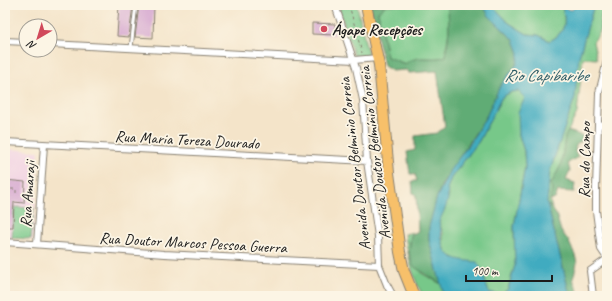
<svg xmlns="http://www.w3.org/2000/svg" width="612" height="301" font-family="Caveat,sans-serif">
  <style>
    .built { fill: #f1d0e4 }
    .green { fill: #77c889; stroke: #4a7252 }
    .forest { fill: #61ac75; stroke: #3e6448 }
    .water { fill: #41abc0; stroke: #2e646e; fill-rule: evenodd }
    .building { fill: #d4a4d0 }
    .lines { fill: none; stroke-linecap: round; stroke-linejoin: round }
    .lane-casing { stroke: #888072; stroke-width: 5 }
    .street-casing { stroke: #888072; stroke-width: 8 }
    .primary-casing { stroke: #888072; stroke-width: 12 }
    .path { stroke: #888072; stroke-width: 1; stroke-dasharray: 3 3; stroke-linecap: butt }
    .lane { stroke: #fff; stroke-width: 3 }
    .street { stroke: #fff; stroke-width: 6 }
    .primary { stroke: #f7c06b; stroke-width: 10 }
    .poi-dot { fill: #d1495b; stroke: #fcf5e5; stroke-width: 1.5 }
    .labels { text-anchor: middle; stroke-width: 3.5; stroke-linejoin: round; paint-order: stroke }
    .poi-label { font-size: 16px; font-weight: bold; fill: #1c1c1c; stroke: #fcf5e5; text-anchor: start }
    .street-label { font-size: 16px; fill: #1c1c1c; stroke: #fcf5e5 }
    .water-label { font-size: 17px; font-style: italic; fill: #2d5c66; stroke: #fcf5e5 }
  </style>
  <rect width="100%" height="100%" fill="#fcf5e5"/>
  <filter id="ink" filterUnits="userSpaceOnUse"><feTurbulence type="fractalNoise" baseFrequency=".025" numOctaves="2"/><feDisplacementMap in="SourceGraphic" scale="8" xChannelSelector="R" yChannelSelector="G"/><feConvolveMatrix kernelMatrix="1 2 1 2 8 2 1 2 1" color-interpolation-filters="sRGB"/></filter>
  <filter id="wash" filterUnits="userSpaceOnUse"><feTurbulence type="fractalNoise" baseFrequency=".012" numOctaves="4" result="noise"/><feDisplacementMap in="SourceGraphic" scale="16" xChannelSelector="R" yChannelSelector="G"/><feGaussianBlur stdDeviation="0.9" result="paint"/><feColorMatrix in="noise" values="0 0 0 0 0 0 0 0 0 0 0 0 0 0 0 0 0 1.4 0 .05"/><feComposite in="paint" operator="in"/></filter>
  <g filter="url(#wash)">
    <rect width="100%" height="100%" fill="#f4e4c9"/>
    <path class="built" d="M5 149 39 151 33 240 5 238Z"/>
    <path class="green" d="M338 5H357L368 55 366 56H354Z
      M386 5H448L449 30 446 50 447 56C433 62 418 53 406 64L387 57 378 12Z
      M492 5H561C567 22 566 31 550 41L538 35 527 34 509 23Z
      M594 5H604L600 21V32L593 42 597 59 583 58 577 113 565 137 561 165 551 184 552 191 550 201 552 208 547 203 550 171 575 97 579 57Z
      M518 91 525 98 522 106 519 135 524 151 525 167 514 226 515 265 508 289 501 295 489 292C484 281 484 271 477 263L456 260 448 255 443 244V233L439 222 449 195 447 189 451 178 479 141 502 97 511 92Z
      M14 207 34 208 31 239 12 238Z
      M413 232C408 239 411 246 409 253L423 274 441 284 444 296H423C412 276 408 257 405 234Z"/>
    <path class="forest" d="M370 5H386L378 12 387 57 405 64C418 53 432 62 446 56L449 30 448 5H483L489 16 514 40 519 53 517 64 500 86 487 115 442 184 437 197 429 227V240L441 284 413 266 409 253 411 235 418 231 416 195 413 193 412 181H417L415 174H410L407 152 415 150V136L437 133 445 127 437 71 409 73 406 70 392 71 384 66Z
      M568 131 583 136 582 141 576 145 575 152 578 157 568 163 570 171 566 180 575 183 574 192 558 191 555 199 550 200 552 191 551 184 561 165 565 137Z
      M547 203 556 214 561 231 568 240 575 255 577 263 573 279 580 296H570Z"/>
    <path class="water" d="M483 5H492L509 23 527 34 538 35 550 41C566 32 567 22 561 5H565L567 9 572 10 575 5H594L579 57 575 97 550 171 547 203 570 296H444L429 240V227L437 197 450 170 470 143 487 115 500 86 517 64 519 53 514 40 489 16ZM518 91 525 98 518 112 519 135 524 151 525 167 514 226 515 265 508 289 501 295 489 292C484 281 484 271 477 262 463 260 447 261 443 244 441 237 442 230 439 222 443 212 451 201 447 189L451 178 479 141 502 97 511 92Z"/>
    <g id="blocks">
      <path class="building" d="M119 5H133L129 37 117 36Z
        M139 5H154L153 38 135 37Z
        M312 23 335 24V35L312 34Z
        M5 180 25 182 24 203 14 202 13 227H5Z"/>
    </g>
  </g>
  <g filter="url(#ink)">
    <use href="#blocks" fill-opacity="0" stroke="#888072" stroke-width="1"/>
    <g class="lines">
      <g class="lane-casing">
        <path id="lane" d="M131 48 136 5"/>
      </g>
      <g class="street-casing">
        <path id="street" d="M335 5 356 68 363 100 367 161 378 236 379 265 387 285 393 296
          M5 41 26 42
          M50 44 354 60 378 58
          M607 61 599 93 596 188V211L601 249 607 258
          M598 125 607 124
          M5 142 367 161
          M5 242 164 254 379 265
          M37 244 44 145
          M593 296 590 271 607 259"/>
      </g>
      <g class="primary-casing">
        <path id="primary" d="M366 5 379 65 389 173 400 252 404 271 414 296"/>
      </g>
      <path class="path" d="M349 5 362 53
        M5 189H16V194"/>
      <use href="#lane" class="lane"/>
      <use href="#street" class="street"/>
      <use href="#primary" class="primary"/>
    </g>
  </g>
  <circle class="poi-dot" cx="324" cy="29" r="4"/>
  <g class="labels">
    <g class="poi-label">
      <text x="332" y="35">Ágape Recepções</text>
    </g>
    <g class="street-label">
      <text transform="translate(187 139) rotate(3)" y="6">Rua Maria Tereza Dourado</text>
      <text transform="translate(374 153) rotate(-97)" y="6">Avenida Doutor Belmínio Correia</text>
      <text transform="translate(584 160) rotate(-89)" y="6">Rua do Campo</text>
      <text transform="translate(354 164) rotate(-97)" y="6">Avenida Doutor Belminio Correia</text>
      <text transform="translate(27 194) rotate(-86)" y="6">Rua Amaraji</text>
      <text transform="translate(193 242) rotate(3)" y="6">Rua Doutor Marcos Pessoa Guerra</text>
    </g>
    <g class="water-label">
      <text x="546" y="81">Rio Capibaribe</text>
    </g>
  </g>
  <rect width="612" height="301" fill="none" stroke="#fcf5e5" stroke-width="20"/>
  <g transform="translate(38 38) rotate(218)"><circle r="19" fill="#fcf5e5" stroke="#a29e95"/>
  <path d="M0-3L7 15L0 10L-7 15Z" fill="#d1495b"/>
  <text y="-6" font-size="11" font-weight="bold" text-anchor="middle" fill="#1c1c1c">N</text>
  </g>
  <path d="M466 275v6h86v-6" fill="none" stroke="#1c1c1c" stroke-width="2"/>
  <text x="472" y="275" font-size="12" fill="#1c1c1c" stroke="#fcf5e5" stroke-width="3" paint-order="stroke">100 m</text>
</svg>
